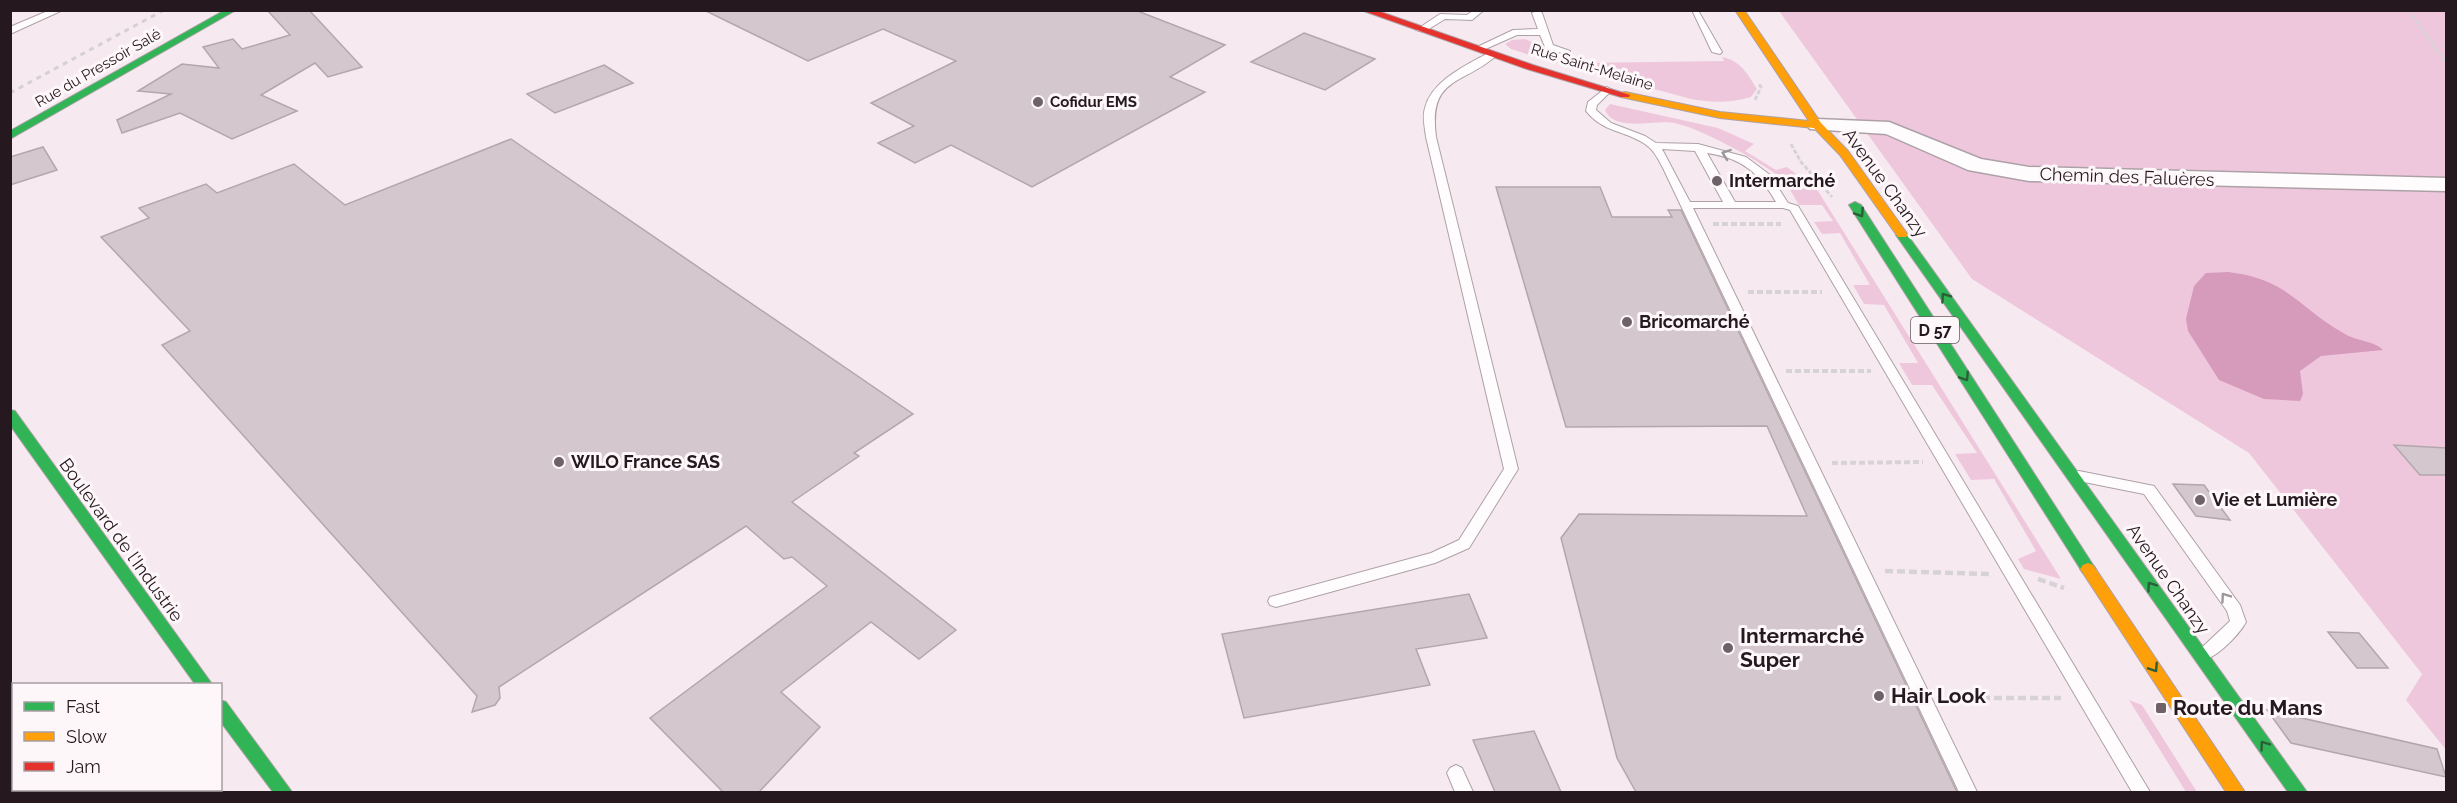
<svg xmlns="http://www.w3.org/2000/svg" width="2457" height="803" font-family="Raleway,sans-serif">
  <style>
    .green { fill: #efc7dc }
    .water { fill: #d69abb }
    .building { fill: #d4c8ce; stroke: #b3a7ad; stroke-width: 1.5 }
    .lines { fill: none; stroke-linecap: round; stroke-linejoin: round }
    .lane-casing { stroke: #ada1a7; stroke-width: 2 }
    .street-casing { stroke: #ada1a7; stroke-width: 3 }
    .fast-casing { stroke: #ada1a7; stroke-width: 2 }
    .slow-casing { stroke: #ada1a7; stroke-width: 2 }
    .jam-casing { stroke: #ada1a7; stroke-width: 2 }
    .path-far2 { stroke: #d7d2d5; stroke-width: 3; stroke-dasharray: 4.5 2; stroke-linecap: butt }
    .path-far1 { stroke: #d7d2d5; stroke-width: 4; stroke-dasharray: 6 3; stroke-linecap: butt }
    .path { stroke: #d7d2d5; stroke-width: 4.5; stroke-dasharray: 8 4; stroke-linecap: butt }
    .lane { fill: #fefcfd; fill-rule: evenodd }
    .street { fill: #fefcfd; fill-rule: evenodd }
    .fast { fill: #30b455; fill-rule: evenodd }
    .slow { fill: #ff9f0a; fill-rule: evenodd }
    .jam { fill: #e5322d; fill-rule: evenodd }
    .rail { stroke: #d5d0d3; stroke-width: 3; stroke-dasharray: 5 5; stroke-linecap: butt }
    .oneway { stroke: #9c9699 }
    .oneway2 { stroke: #2a5f37 }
    .poi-dot { fill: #6e6268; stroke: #fef7fa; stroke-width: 2 }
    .labels { text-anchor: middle; stroke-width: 6; stroke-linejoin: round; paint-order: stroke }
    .far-street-label { font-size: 15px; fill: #25191f; stroke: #fef7fa }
    .far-poi-label { font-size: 15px; font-weight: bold; fill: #25191f; stroke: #fef7fa; text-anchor: start }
    .shield { fill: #fef7fa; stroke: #665c61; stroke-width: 1.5 }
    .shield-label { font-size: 16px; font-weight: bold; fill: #25191f }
    .street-label { font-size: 18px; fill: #25191f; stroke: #fef7fa }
    .poi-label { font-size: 18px; font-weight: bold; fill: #25191f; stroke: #fef7fa; text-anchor: start }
    .near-poi-label { font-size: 21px; font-weight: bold; fill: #25191f; stroke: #fef7fa; text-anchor: start }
  </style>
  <rect width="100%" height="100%" fill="#f6eaf0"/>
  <path class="green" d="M1779 11H2446V750L2406 700 2422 674 2249 453 1972 279Z
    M1525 39 1532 42 1542 52 1575 57 1579 63 1724 61 1722 57C1741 61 1747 73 1757 89L1751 97C1730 103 1712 103 1691 99L1536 57 1511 49 1505 44 1512 40Z
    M1610 104 1718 128 1754 144 1745 151 1776 170 1787 167 1818 191 2061 579 2024 569 2018 559 2036 551 1994 479 1971 480 1955 454 1977 453 1932 385H1912L1899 363H1918L1884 305 1864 304 1853 285H1870L1840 233 1822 234 1814 222 1833 221 1822 205H1799C1793 195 1786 182 1777 175 1756 159 1700 128 1674 123 1656 119 1614 133 1605 110Z
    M2129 700 2142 705 2197 792H2186Z"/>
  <path class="water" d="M2228 272C2289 279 2298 308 2345 334 2356 341 2375 341 2383 350L2321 356 2300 371 2303 394 2300 401 2264 399 2219 380 2188 331 2186 319 2194 286 2206 273Z"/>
  <path class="building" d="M267 10H309L362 67 328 77 315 63 261 95 297 111 232 139 180 113 122 133 117 120 171 94 138 91 182 64 219 68 203 47 233 39 242 49 290 35Z
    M704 10H1135L1225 45 1170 77 1205 92 1032 187 951 145 915 163 878 143 914 126 871 103 956 61 883 29 808 61Z
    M1304 33 1375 59 1325 90 1251 62Z
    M604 65 633 83 555 113 527 94Z
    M511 139 913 414 854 453 859 456 792 502 956 630 919 659 871 622 781 692 820 727 759 792H723L650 718 827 586 792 557 784 559 746 526 499 687 500 698 495 705 472 712 477 696 162 345 190 331 101 237 149 218 139 208 206 184 217 193 294 164 345 205Z
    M43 147 57 170 10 185V157Z
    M1496 187H1600L1612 217H1672L1668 210H1681L1957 792H1636L1617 758 1561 538 1579 514 1807 516 1767 426 1566 427Z
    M2394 445 2446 448V475H2420Z
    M2173 484 2204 485 2230 520 2196 516Z
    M1469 594 1487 638 1416 649 1430 685 1244 718 1222 634Z
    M2328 632 2359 633 2388 668H2357Z
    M2267 710 2437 749 2446 777 2291 743Z
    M1534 731 1561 792H1495L1473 740Z"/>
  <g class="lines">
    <g class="lane-casing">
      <path id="lane" d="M50 10H63L10 34V27Z
        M1474 10H1484L1472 20 1445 19 1424 32 1416 30 1440 14 1467 15Z
        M1538 10 1542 13 1553 45 1570 51V55L1546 49 1540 35H1517L1481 51 1473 49 1513 30 1538 29 1532 13Z
        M1692 10 1699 12 1722 52 1720 54 1712 52Z
        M1490 52 1498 54C1464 86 1428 75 1436 137L1518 469 1469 548 1435 563 1276 607 1270 605 1268 601 1270 597 1431 553 1459 540 1504 469 1426 137C1425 128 1422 117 1425 108 1432 80 1467 65 1490 52Z
        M1607 87 1612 90 1597 105 1596 110 1611 123 1645 136 1656 143 1698 144 1746 157 1770 175 1788 203 1798 206 2150 792H2132L1790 210 1783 208H1693L1977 792H1959L1663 168C1658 159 1654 150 1645 144 1624 130 1604 133 1586 111L1588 102ZM1662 149 1695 151 1723 202H1690ZM1707 153C1741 158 1759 172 1776 202H1735Z
        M2079 471 2154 486 2240 605 2246 622C2239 635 2211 665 2196 660L2194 655 2230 621 2227 611 2144 494 2074 480 2072 476 2074 472Z
        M1456 765 1462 768 1473 792H1455L1447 773 1450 768Z"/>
    </g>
    <g class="street-casing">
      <path id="street" d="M1817 119 1889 122 1981 159 2029 167 2446 178V191L2029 181 1968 170 1886 134 1810 129 1807 125 1810 121Z"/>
    </g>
    <g class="fast-casing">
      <path id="fast" d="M225 10H236L10 139V131Z
        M1855 202 1861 205 2093 565 2096 569 2093 573 2088 575 2083 573 1849 205Z
        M1902 232 1906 233 2307 792H2288L1896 235Z
        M10 410 15 411 212 684H195L10 425Z
        M220 700 226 702 292 792H273L220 721Z"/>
    </g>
    <g class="slow-casing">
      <path id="slow" d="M1735 10H1744L1821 123 1848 151 1908 235 1906 237H1898L1840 155 1814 128 1720 118 1621 97V93L1625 92 1720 112 1809 121Z
        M2088 563 2093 565 2245 792H2226L2083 573 2080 569 2083 565Z"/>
    </g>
    <g class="jam-casing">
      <path id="jam" d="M1361 10H1375L1533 65 1630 95 1629 97H1621L1527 69Z"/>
    </g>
    <path class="path-far2" d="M2408 10 2446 62
      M1755 100 1761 87 1758 83
      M1791 144 1801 162 1832 197"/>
    <path class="path-far1" d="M1713 224H1781
      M1748 292H1822
      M1786 371H1871
      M1832 463 1923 462"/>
    <path class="path" d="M1885 571 1989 574
      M2038 579 2064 588
      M1946 698H2061"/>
    <use href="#lane" class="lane"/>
    <use href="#street" class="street"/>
    <use href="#fast" class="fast"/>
    <use href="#slow" class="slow"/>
    <use href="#jam" class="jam"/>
    <path class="rail" d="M10 93 164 10"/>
  </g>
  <defs><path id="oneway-chevron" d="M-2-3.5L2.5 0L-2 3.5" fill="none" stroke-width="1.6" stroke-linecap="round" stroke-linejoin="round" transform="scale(1.5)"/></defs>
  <g class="oneway">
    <use href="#oneway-chevron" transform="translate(1726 154) rotate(-160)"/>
    <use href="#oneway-chevron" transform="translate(2225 597) rotate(-125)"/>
  </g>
  <g class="oneway2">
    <use href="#oneway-chevron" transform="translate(1860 213) rotate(57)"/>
    <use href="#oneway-chevron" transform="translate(1945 297) rotate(-125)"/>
    <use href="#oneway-chevron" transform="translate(1965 377) rotate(57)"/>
    <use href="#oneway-chevron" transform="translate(2151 586) rotate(-125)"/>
    <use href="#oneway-chevron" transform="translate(2154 668) rotate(57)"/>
    <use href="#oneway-chevron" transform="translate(2264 745) rotate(-126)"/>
  </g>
  <g class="poi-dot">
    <circle cx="1038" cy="102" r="6"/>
    <circle cx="1717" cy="181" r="6"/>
    <circle cx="1627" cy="322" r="6"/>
    <circle cx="559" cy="462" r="6"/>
    <circle cx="2200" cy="500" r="6"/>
    <circle cx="1728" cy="648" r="6"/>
    <circle cx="1879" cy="696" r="6"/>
    <rect x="2155" y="702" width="12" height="12" rx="3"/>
  </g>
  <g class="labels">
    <g class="far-street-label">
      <text transform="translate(1592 67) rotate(17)" y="5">Rue Saint-Melaine</text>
      <text transform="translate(98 68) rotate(-30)" y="5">Rue du Pressoir Salé</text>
    </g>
    <g class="far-poi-label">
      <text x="1050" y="107">Cofidur EMS</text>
    </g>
    <rect class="shield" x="1911" y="317" width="48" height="26" rx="4.5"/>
    <g class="shield-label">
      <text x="1935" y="336">D 57</text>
    </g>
    <g class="street-label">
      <text transform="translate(2127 177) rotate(2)" y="6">Chemin des Faluères</text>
      <text transform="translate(1885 183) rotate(54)" y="6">Avenue Chanzy</text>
      <text transform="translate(121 540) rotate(54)" y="6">Boulevard de l'Industrie</text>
      <text transform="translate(2168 579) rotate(55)" y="6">Avenue Chanzy</text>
    </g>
    <g class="poi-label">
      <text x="1729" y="187">Intermarché</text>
      <text x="1639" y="328">Bricomarché</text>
      <text x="571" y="468">WILO France SAS</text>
      <text x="2212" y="506">Vie et Lumière</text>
    </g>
    <g class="near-poi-label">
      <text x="1740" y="643">Intermarché<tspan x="1740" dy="24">Super</tspan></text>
      <text x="1891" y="703">Hair Look</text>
      <text x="2173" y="715">Route du Mans</text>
    </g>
  </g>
  <rect width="2457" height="803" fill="none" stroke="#25191f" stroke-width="24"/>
  <rect x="12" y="683" width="210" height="108" fill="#fef7fa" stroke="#a79ea2" stroke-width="1.5"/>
  <rect x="24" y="702" width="30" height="9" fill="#30b455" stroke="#a79ea2" stroke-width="1.5"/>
  <text x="66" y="713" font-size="18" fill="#25191f">Fast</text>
  <rect x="24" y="732" width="30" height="9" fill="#ff9f0a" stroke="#a79ea2" stroke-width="1.5"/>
  <text x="66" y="743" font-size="18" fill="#25191f">Slow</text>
  <rect x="24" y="762" width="30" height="9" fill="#e5322d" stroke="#a79ea2" stroke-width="1.5"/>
  <text x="66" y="773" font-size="18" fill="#25191f">Jam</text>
</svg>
